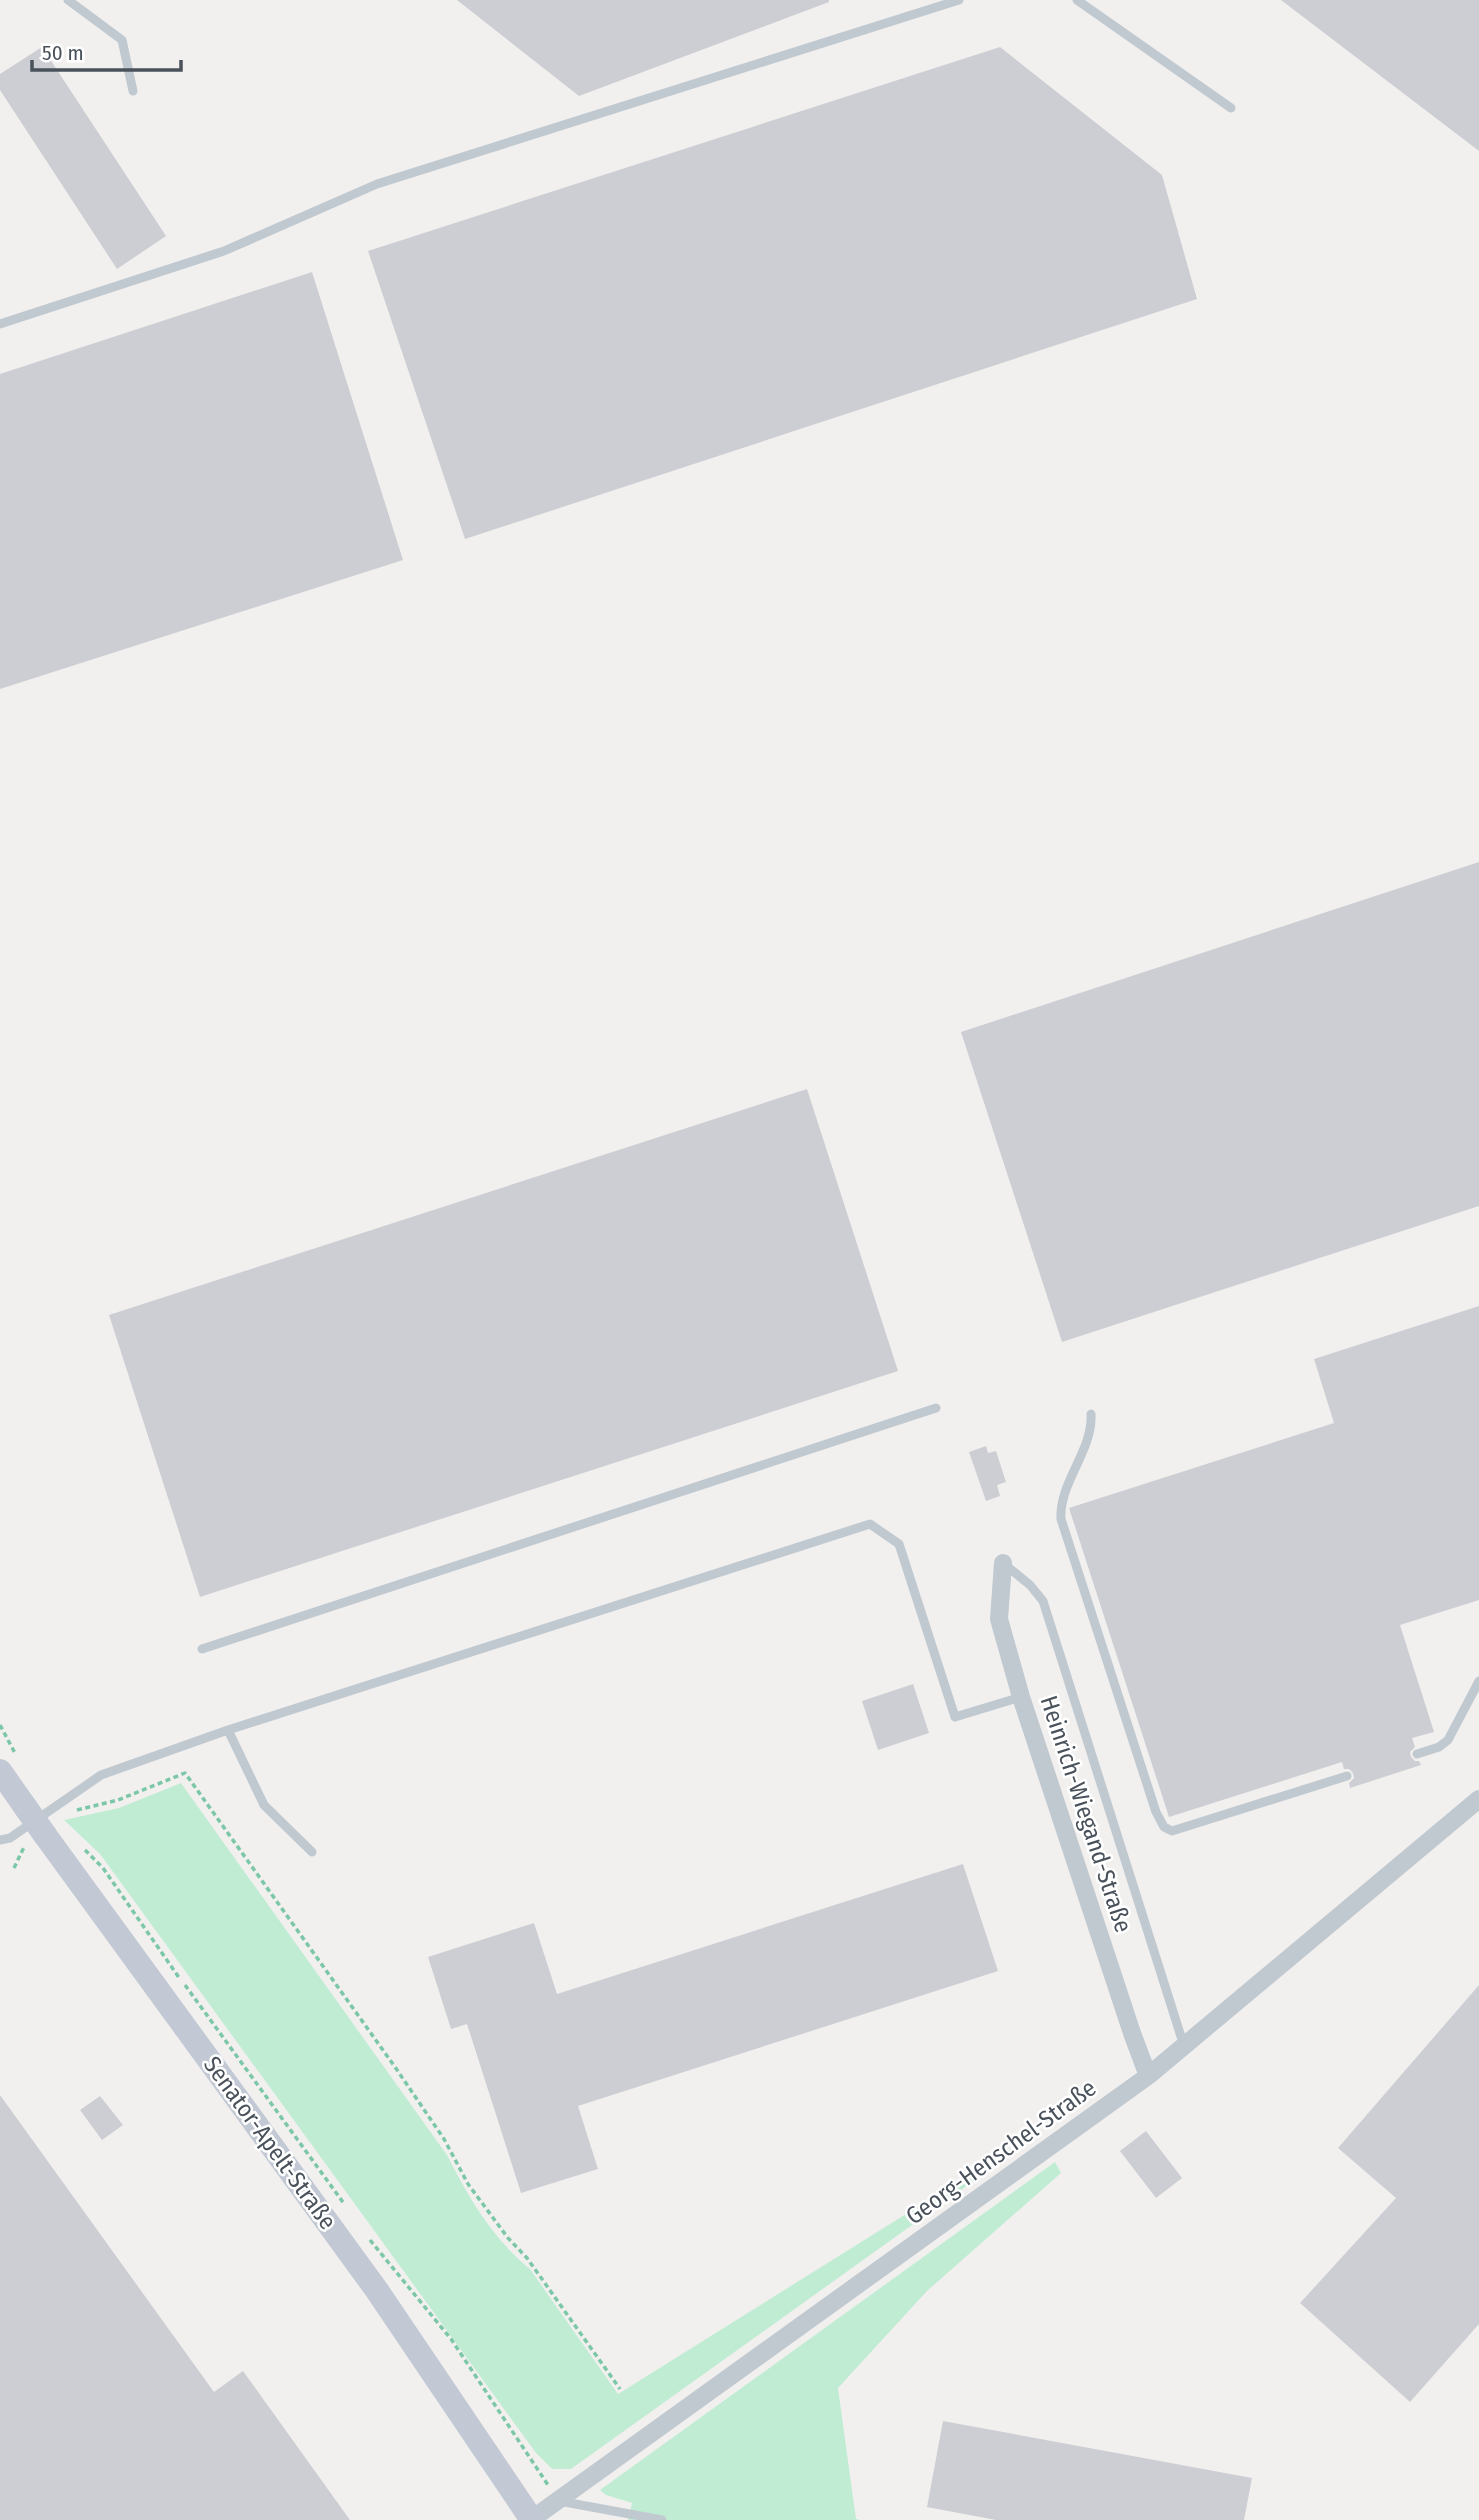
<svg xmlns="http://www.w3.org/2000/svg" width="1479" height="2520" font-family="'Fira Sans Condensed',sans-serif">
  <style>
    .green { fill: #c1ecd4 }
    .building { fill: #cdced3 }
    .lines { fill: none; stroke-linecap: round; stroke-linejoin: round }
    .path { stroke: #7cc7a7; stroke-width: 3.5; stroke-dasharray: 5 3.5; stroke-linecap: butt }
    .lane { stroke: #c1c9d0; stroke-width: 9 }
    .street { stroke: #c1c9d0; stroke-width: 18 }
    .secondary { stroke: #c2c9d4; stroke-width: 24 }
    .secondary-bridge { stroke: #c2c9d4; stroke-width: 24 }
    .labels { text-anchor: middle; stroke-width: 5; stroke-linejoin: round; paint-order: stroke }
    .street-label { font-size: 24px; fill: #49515b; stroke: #fff }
  </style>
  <rect width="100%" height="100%" fill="#f2f0ef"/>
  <path class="green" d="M181 1783 447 2155C469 2198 492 2238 530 2269L618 2394 1037 2132 1038 2135 571 2469H552L536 2453 100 1854 64 1820 119 1808Z
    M1055 2162 1061 2173 927 2291 838 2388 856 2519 860 2520H628L632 2503 606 2495 600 2490Z"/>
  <path class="building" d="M457 0H829V2L579 96Z
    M1281 0H1479V151Z
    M42 47 166 236 117 269 0 90V74Z
    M1000 47 1162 175 1197 299 465 539 368 251Z
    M312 272 403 560 0 689V374Z
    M1479 862V1206L1062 1342 961 1032Z
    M807 1089 898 1371 200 1597 109 1315Z
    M1479 1306V1600L1400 1625 1434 1732 1412 1738 1415 1747 1410 1752 1411 1757 1415 1761H1419L1421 1765 1350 1788 1349 1783 1354 1778 1353 1773 1349 1769H1344L1342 1762 1169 1817 1069 1508 1334 1423 1314 1359Z
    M986 1446 988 1453 996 1451 1006 1482 997 1485 1000 1496 986 1501 969 1452Z
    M913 1684 929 1733 878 1750 862 1701Z
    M963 1864 998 1971 578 2106 598 2169 521 2193 467 2024 451 2029 428 1957 534 1923 557 1994Z
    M1479 1985V2324L1410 2402 1300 2303 1396 2198 1338 2148Z
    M0 2095 214 2392 243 2371 350 2520H0Z
    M100 2096 123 2125 102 2140 80 2110Z
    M1146 2131 1182 2178 1156 2198 1120 2151Z
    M943 2421 1252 2478 1244 2520H996L927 2507Z"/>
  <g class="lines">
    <path class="path" d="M0 1725 16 1755
      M77 1810 118 1800 185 1773 395 2067 444 2139 468 2184 508 2238 527 2258 620 2389
      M85 1850 103 1868 180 1979
      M14 1868 24 1847
      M185 1985 345 2205
      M370 2240 451 2339 548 2485"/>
    <path class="lane" d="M68 0 122 40 133 91
      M1077 0 1231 108
      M0 324 224 251 377 184 959 0
      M1091 1414C1093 1451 1059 1482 1061 1519L1156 1812 1164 1827 1172 1831 1347 1776
      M1003 1563 1030 1585 1043 1601 1184 2046
      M202 1649 936 1408
      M228 1730 264 1805 312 1852
      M1417 1754 1439 1747 1448 1740 1479 1681
      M0 1840 10 1838 101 1775 228 1730 870 1524 899 1544 955 1717 1021 1697
      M559 2501 662 2520"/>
    <path class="street" d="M1003 1563 999 1619 1021 1697 1132 2033 1148 2076
      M532 2519 1148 2076 1479 1799"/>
    <path class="secondary" d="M0 1771 26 1808
      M45 1835 376 2289 532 2520"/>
    <path class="secondary-bridge" d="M26 1808 45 1835"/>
  </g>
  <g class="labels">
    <g class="street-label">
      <text transform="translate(1086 1814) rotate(72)" y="8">Heinrich-Wiegand-Straße</text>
      <text transform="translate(270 2143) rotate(54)" y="8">Senator-Apelt-Straße</text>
      <text transform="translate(1001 2152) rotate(-36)" y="8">Georg-Henschel-Straße</text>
    </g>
  </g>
  <path d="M32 60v10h149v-10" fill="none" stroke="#49515b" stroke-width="3.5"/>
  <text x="42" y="60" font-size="21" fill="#49515b" stroke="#ffffff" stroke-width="5" paint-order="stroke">50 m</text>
</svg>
